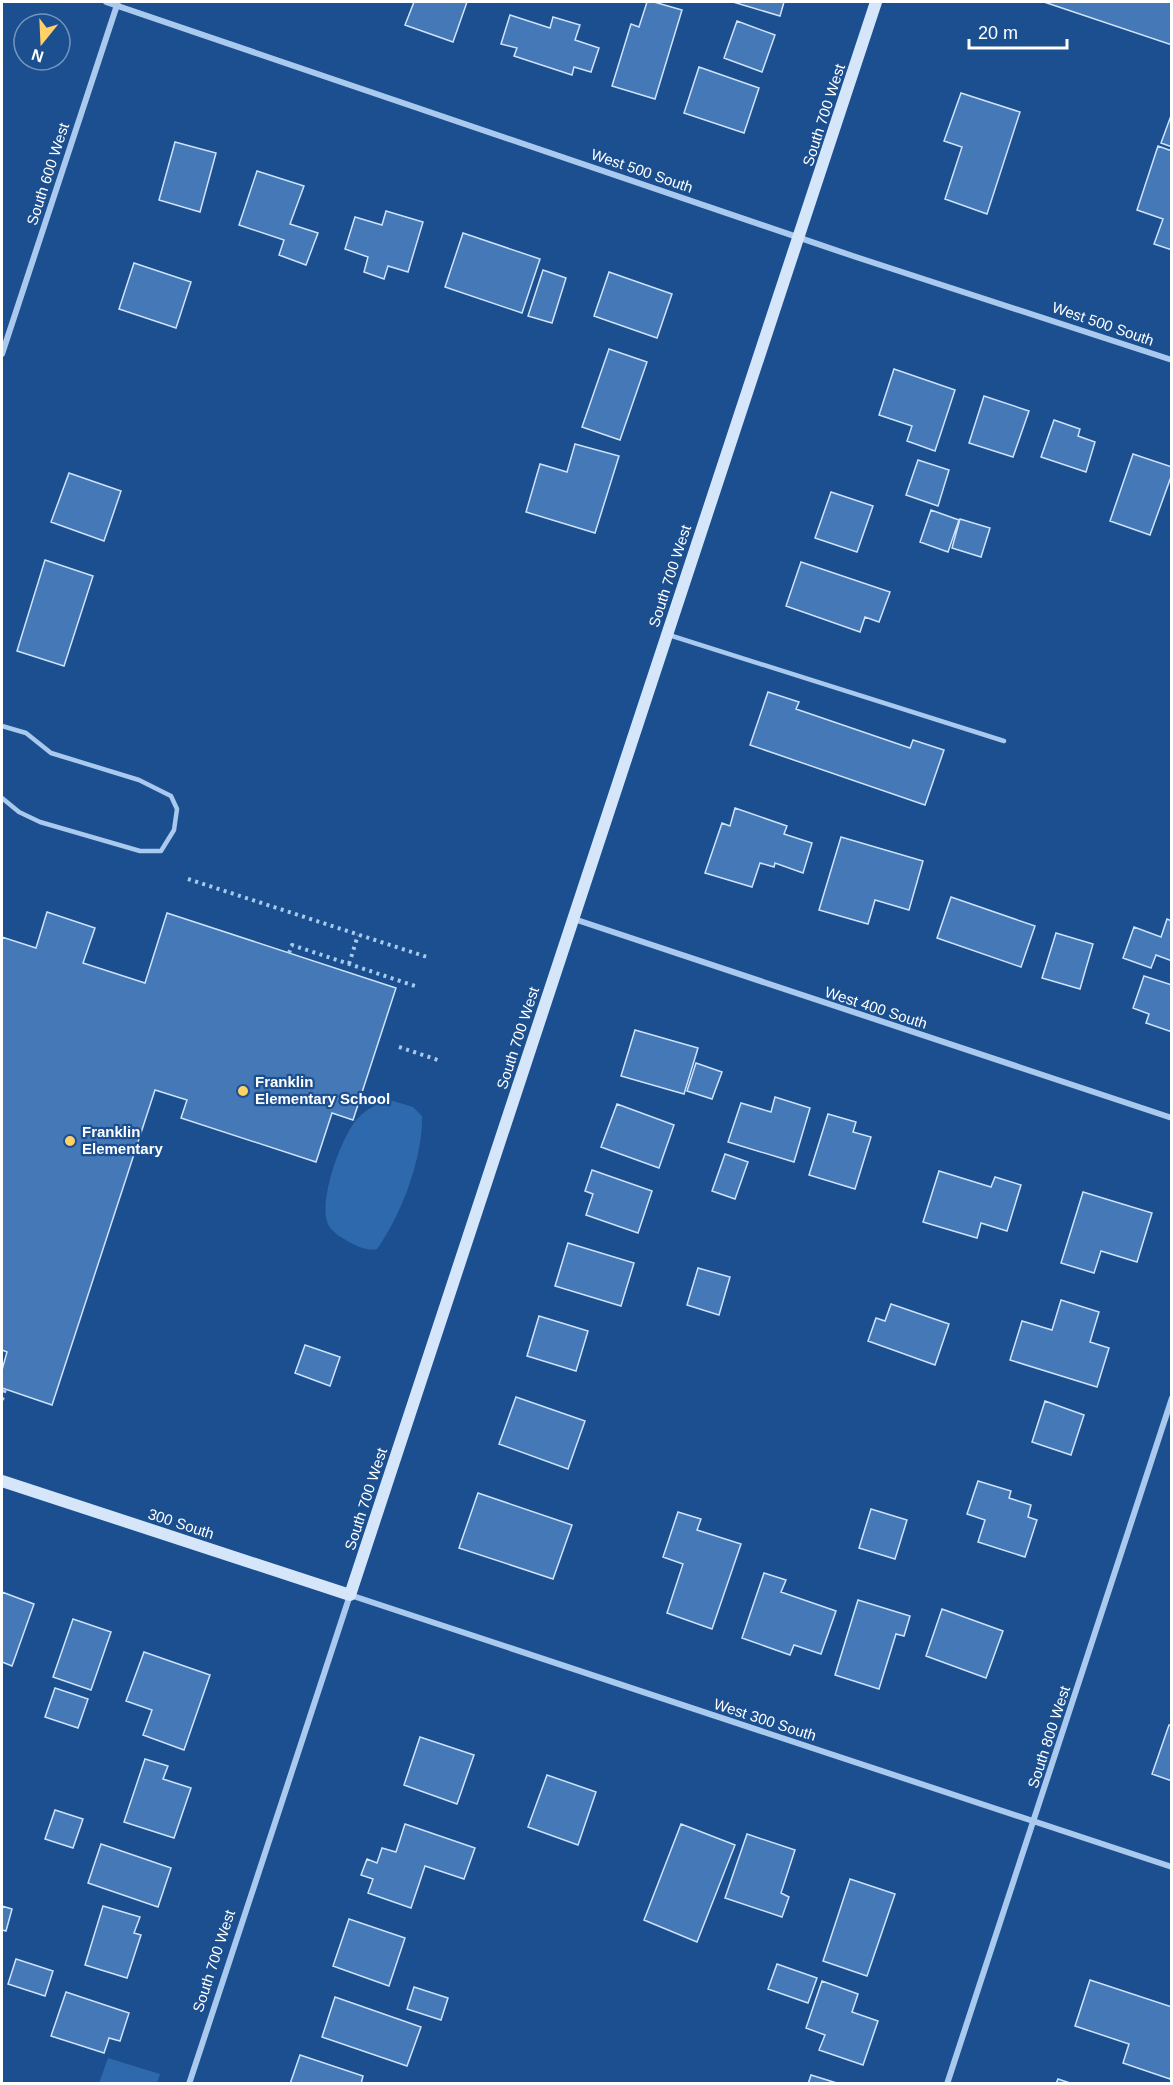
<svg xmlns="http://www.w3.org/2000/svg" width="1173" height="2085" font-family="Helvetica,sans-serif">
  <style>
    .green { fill: #2e69ad }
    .building { fill: #4478b7; stroke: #cfe3fa; stroke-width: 1.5 }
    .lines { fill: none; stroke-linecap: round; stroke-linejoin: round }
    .path { stroke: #a9c9ee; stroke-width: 4; stroke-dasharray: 3 4.5; stroke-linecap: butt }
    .lane { stroke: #a9c9ee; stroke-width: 4.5 }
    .street { stroke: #a9c9ee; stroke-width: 6 }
    .secondary { stroke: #d6e6fa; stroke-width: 12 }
    .poi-dot { fill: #ffd166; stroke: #1b4f8f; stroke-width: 2 }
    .labels { text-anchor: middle; stroke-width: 4.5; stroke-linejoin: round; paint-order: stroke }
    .street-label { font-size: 15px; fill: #fff; stroke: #1b4f8f }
    .poi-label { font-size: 15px; font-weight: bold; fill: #fff; stroke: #1b4f8f; text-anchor: start }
  </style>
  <rect width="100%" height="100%" fill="#1b4f8f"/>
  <path class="green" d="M390 1100 413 1107 422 1116C423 1158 401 1216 377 1249 367 1251 359 1247 351 1243 342 1238 334 1234 329 1226 316 1205 342 1134 358 1118 368 1108 377 1104 390 1100Z
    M108 2058 160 2074 157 2083H99Z"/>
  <path class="building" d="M414 2H467L453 42 405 25Z
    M647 2H654L682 10 655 99 612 86 631 24 639 27Z
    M733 2H784L780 16Z
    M1044 2H1172V45Z
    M510 15 550 28 553 17 580 25 575 40 599 48 591 72 574 67 572 75 514 56 517 48 501 44Z
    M737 21 775 35 762 72 724 58Z
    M699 67 759 88 744 133 684 113Z
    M961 93 1020 112 987 214 945 199 962 147 944 141Z
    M1172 113V147L1161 143Z
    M175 142 216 153 200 212 159 200Z
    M1158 146 1172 151V250L1154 244 1163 219 1137 210Z
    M257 171 304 186 290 224 318 233 306 265 279 255 284 240 239 225Z
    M386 211 423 222 408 272 388 266 384 279 364 272 368 257 345 249 355 217 382 225Z
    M463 233 540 259 522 313 445 287Z
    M134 263 191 282 176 328 119 309Z
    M543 270 566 278 552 323 528 316Z
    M609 272 672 294 657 338 594 316Z
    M609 349 647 362 620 440 582 427Z
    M894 369 955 390 935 451 907 441 912 426 879 415Z
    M984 396 1029 411 1013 457 969 443Z
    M1054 420 1080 429 1078 436 1095 442 1086 472 1041 457Z
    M575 444 619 456 595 533 526 512 540 464 567 472Z
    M1133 454 1172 467V474L1150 535 1110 521Z
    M918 460 949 470 938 506 906 495Z
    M69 473 121 491 104 541 51 522Z
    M831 492 873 506 857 552 815 538Z
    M931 510 959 520 948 552 920 542Z
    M960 519 990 528 981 557 952 548Z
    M45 560 93 576 64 666 17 651Z
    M801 562 890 592 879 622 865 617 860 632 786 606Z
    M768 692 799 702 796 709 910 748 913 740 944 750 925 805 750 745Z
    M735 808 787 826 784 834 812 843 803 873 775 863 774 867 760 863 752 887 705 873 722 823 730 826Z
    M841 837 923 861 909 910 875 900 868 924 819 910Z
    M951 897 1035 926 1021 967 937 938Z
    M47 912 95 928 83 963 145 983 167 913 396 988 353 1120 332 1113 316 1162 181 1118 187 1100 155 1090 52 1405 2 1388V1370L7 1352 2 1350V937L36 948Z
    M1167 919 1172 921V961L1156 955 1151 968 1123 958 1134 927 1161 937Z
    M1056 933 1093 944 1080 989 1042 978Z
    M1144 976 1172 985V1032L1146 1023 1149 1014 1133 1008Z
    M635 1030 698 1048 684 1094 621 1076Z
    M696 1063 722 1072 712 1099 687 1091Z
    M775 1097 810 1108 794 1162 728 1142 741 1103 771 1112Z
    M617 1104 674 1125 659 1168 601 1147Z
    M828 1114 856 1122 853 1132 871 1137 855 1189 809 1175Z
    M725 1154 748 1162 735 1199 712 1191Z
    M592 1170 652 1191 638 1233 586 1215 593 1194 585 1191Z
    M939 1171 991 1187 995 1177 1021 1185 1007 1231 981 1223 977 1238 923 1222Z
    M1083 1192 1152 1213 1137 1262 1101 1251 1094 1273 1061 1263Z
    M568 1243 634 1263 621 1306 555 1286Z
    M698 1268 730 1277 719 1315 687 1305Z
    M1061 1300 1099 1312 1090 1342 1109 1348 1097 1387 1010 1360 1022 1321 1052 1330Z
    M891 1304 949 1324 935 1365 868 1341 876 1318 885 1321Z
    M539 1316 588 1331 576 1371 527 1356Z
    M305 1345 340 1357 330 1386 295 1373Z
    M516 1397 585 1421 568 1469 499 1444Z
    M1045 1401 1084 1415 1071 1455 1032 1442Z
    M978 1481 1011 1491 1009 1498 1031 1505 1028 1517 1037 1520 1025 1557 978 1542 985 1520 967 1514Z
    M478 1493 572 1525 553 1579 459 1548Z
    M871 1509 907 1520 895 1559 859 1548Z
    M678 1512 701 1519 697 1530 741 1544 712 1629 667 1613 683 1564 663 1557Z
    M764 1573 786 1580 781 1592 836 1611 821 1654 794 1645 790 1655 742 1638Z
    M2 1592 34 1604 12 1666 2 1662Z
    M858 1600 910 1616 904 1636 896 1634 879 1689 835 1675Z
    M942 1609 1003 1631 986 1678 926 1656Z
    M73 1619 111 1632 91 1690 53 1677Z
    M144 1652 210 1675 184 1750 143 1735 152 1710 126 1701Z
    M55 1688 88 1699 78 1728 45 1717Z
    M1169 1725H1172V1781L1152 1774Z
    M420 1737 474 1755 457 1804 404 1785Z
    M145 1759 168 1766 163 1779 191 1788 174 1838 124 1822Z
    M547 1775 596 1792 578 1845 528 1827Z
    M55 1810 83 1819 73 1848 45 1839Z
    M405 1824 475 1848 464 1879 425 1866 411 1908 368 1893 373 1879 361 1875 367 1859 377 1863 382 1848 396 1852Z
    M681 1824 735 1845 697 1942 644 1920Z
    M747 1834 795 1850 781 1893 789 1897 782 1917 725 1898Z
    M101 1844 171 1868 158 1907 88 1883Z
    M850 1879 895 1894 867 1976 823 1961Z
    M2 1906 12 1909 6 1931 2 1930Z
    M103 1906 140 1917 134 1933 141 1935 127 1978 85 1965Z
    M349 1919 405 1938 389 1986 333 1966Z
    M16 1959 53 1971 45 1996 8 1984Z
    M777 1964 817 1978 808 2003 768 1989Z
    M1090 1980 1172 2007V2073L1170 2079 1123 2063 1129 2044 1075 2026Z
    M822 1981 858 1994 852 2012 878 2021 863 2065 819 2050 825 2035 806 2028Z
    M414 1987 448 1998 441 2020 407 2009Z
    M66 1992 129 2013 120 2041 109 2038 104 2053 51 2036Z
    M335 1997 421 2027 407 2066 322 2037Z
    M300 2055 363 2076 361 2084H290Z
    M811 2075 840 2084H808Z
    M1058 2079 1073 2084H1056Z"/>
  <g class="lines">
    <path class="path" d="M188 879 427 957
      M289 953 292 945 418 987
      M349 964 358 935
      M399 1047 438 1060
      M2 1400 5 1389"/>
    <path class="lane" d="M669 635 1004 741
      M2 726 26 733 51 753 139 780 171 796 177 809 174 830 161 851H140L40 822 19 812 2 798"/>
    <path class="street" d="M106 2 856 257 1172 360
      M2 354 118 2
      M574 919 1172 1118
      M189 2084 350 1595 1172 1867
      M947 2084 1172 1398"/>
    <path class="secondary" d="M2 1481 350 1595 876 2"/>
  </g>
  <g class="poi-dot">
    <circle cx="243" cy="1091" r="6"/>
    <circle cx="70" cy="1141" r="6"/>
  </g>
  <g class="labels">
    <g class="street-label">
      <text transform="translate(824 115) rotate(-72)" y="5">South 700 West</text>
      <text transform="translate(642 171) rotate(19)" y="5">West 500 South</text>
      <text transform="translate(48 174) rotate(-72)" y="5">South 600 West</text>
      <text transform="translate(1103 324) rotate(19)" y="5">West 500 South</text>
      <text transform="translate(670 576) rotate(-72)" y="5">South 700 West</text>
      <text transform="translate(876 1008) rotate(18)" y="5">West 400 South</text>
      <text transform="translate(518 1038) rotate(-72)" y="5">South 700 West</text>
      <text transform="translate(366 1499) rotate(-72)" y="5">South 700 West</text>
      <text transform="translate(181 1524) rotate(18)" y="5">300 South</text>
      <text transform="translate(765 1720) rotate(18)" y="5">West 300 South</text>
      <text transform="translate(1049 1737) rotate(-72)" y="5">South 800 West</text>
      <text transform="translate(214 1961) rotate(-72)" y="5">South 700 West</text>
    </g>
    <g class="poi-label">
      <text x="255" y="1087">Franklin<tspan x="255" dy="17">Elementary School</tspan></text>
      <text x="82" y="1137">Franklin<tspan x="82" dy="17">Elementary</tspan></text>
    </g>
  </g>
  <rect width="1173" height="2085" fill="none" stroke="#ffffff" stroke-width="6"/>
  <g transform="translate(42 42) rotate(198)"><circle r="28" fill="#1b4f8f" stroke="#7695bc" stroke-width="1.5"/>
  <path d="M0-4.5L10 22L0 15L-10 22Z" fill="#ffd166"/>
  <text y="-9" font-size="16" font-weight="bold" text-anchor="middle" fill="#ffffff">N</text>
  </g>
  <path d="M969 39v9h98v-9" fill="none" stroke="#ffffff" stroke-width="3"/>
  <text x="978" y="39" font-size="18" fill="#ffffff" stroke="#1b4f8f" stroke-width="4.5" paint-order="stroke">20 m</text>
</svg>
